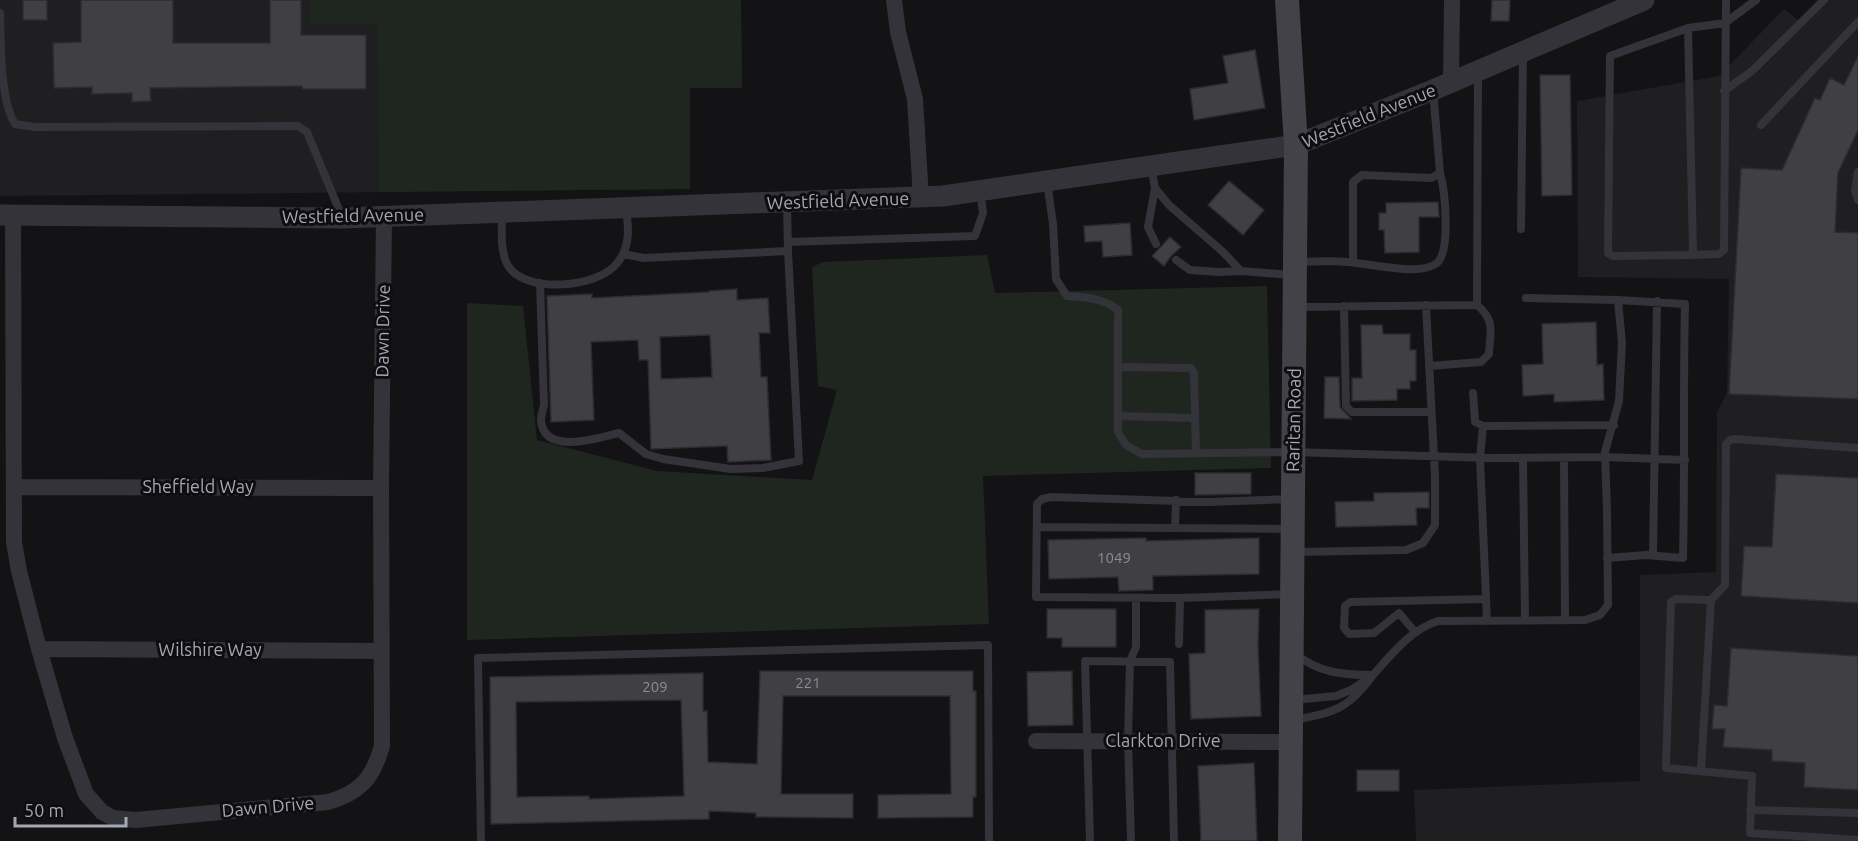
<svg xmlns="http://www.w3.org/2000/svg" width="1858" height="841" font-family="Ubuntu,sans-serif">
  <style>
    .built { fill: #1f1e21 }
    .green { fill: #1f2620 }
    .building { fill: #3f3f44; stroke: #2d2c30; stroke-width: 1.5; fill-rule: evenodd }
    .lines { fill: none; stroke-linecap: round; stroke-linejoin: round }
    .service { stroke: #333339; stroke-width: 8 }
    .minor { stroke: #333339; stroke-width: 16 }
    .tertiary { stroke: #333339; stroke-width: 21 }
    .secondary { stroke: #424248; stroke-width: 24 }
    .labels { text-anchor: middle; stroke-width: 6; stroke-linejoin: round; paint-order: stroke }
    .number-label { font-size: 15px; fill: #8b8d98 }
    .street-label { font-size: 18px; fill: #a4a7b4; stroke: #0e0d0f }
  </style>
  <rect width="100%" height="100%" fill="#131214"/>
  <path class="built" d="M0 0H741L742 88H690V189L0 196Z
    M1820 0H1858V841H1416L1414 790 1640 781V575L1716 572 1717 413 1727 392 1729 279 1578 277 1577 101 1719 76 1784 9 1798 20Z"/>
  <path class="green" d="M310 0H741L742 88H690V189L379 192 377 24H310Z
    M987 255 995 293 1267 286 1271 468 983 476 989 624 467 640V303L523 306 537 440 657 471 812 480 837 390 818 386 812 267 823 262Z"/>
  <path class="building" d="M23 0H47V20H23Z
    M81 0H173V43H270V0H301V35H366V89H302V86L150 88 151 101 132 102V93L92 94V87L54 88 53 43 81 42Z
    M1492 0H1510L1509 21H1491Z
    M1255 50 1265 108 1194 120 1190 89 1228 83 1223 56Z
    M1858 56V130L1838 173 1835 232 1858 233V399L1729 394 1741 168 1782 170 1815 98 1820 100 1830 78 1844 85Z
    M1540 75H1570L1572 195 1542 196Z
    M1229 181 1264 210 1243 235 1208 205Z
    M1438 202 1439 217H1419V252L1385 253 1384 230H1379V213H1386V203Z
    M1130 223 1132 255 1103 257 1102 241 1085 242 1084 226Z
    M1170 237 1181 247 1171 256 1164 266 1152 256Z
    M737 289V300L768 298 770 333H759L761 377H767L771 460 728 462 727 446 651 449 648 360H639L638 340 591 342 594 420 551 422 547 296 592 294V298L709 292V291ZM710 335 712 377 661 379 660 337Z
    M1596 322 1597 365 1603 364 1604 400 1554 402V394L1523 396 1522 365 1543 364 1542 324Z
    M1361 325H1382L1383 334H1410V350H1416V381H1410V389H1397V400L1352 401V378H1362Z
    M1325 377H1339L1340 407 1351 419 1324 418Z
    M1195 473H1251V494L1195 495Z
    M1776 474 1858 478V603L1741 596 1744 546 1772 547Z
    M1429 492V508H1416L1417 525 1336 527 1335 502 1374 501V493Z
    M1146 538V541L1259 538V574L1153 576V590L1119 591 1118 577 1049 579 1048 540Z
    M1047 609H1116V647H1062V638H1047Z
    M1259 609 1258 646 1261 716 1191 719 1189 654 1205 653V610Z
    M1731 648 1858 656V790L1804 787 1805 763 1772 761V750L1723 747 1725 729H1712L1714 705 1727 706Z
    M760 671H973V691H976V797H973V817L878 818V795L951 794 950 696H783L781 794H853V818L756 817V813L709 811V819L491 824 490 677 703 673V711H707L708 762 757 764ZM681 700 684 796 589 799V796L517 797 516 702Z
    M1072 671 1073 725 1028 726 1027 672Z
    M1254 763 1257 841H1201L1198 766Z
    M1357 770H1399V791H1357Z"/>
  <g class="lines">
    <path class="service" d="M0 13C1 45 0 99 15 124L35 127 298 126 307 132 342 217
      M1688 28 1693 251 1690 255 1613 256 1608 253 1610 56 1688 28 1725 23 1756 0
      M1724 91 1752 71 1824 0
      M1761 125 1858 22
      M1151 166 1155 188 1148 227 1156 244
      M1858 172 1855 190 1858 200
      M1047 181 1053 224 1056 279 1067 296C1087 297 1102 298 1118 310V432L1126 445 1142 454 1294 452 1490 458 1605 457 1685 460
      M1155 188 1169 205 1223 252 1241 271
      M502 214C502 229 500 250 507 264 523 295 600 288 618 262 630 246 629 229 626 210
      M1521 229 1523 52
      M788 242 975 236 983 213 980 191
      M623 254 644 258 788 251 787 203
      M1690 255 1719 254 1724 250 1726 0
      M1176 260 1190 270 1219 272 1241 271 1292 275
      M1296 262C1313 262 1330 260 1347 262 1368 263 1420 277 1437 263 1451 251 1445 190 1440 173
      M1353 263V182L1362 175 1431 178 1440 173 1433 90
      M540 283 544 405C543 410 541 415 541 420 543 456 599 438 619 433L646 454 663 459 731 469 763 468 799 461 788 251
      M1526 298 1618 300
      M1344 306 1346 406 1352 412H1431
      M1297 307 1477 305 1478 72
      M1429 366 1481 362 1489 354C1490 332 1496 321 1477 305
      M1118 367 1191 368 1194 373 1196 453
      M1473 393 1475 422 1483 426
      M1118 416 1195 418
      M1523 458 1525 619
      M1564 458 1565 620
      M1291 499 1208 502 1051 497 1042 499 1037 504 1036 597 1180 598 1291 594
      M1037 527 1291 529
      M1175 528 1176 500
      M1296 552 1406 550 1423 543 1435 525V477L1426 305
      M1653 555 1657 301
      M1711 600 1676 599 1671 602 1666 768 1752 776 1750 833 1858 840
      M1487 621 1480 458 1483 426 1614 425
      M1415 632 1399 613 1374 633 1349 634 1344 628 1345 606 1350 602 1486 599
      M1179 644 1180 598
      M1295 653C1317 673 1344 675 1373 675 1392 654 1410 630 1438 621L1585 620 1600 615 1608 605 1607 511 1605 452 1619 401 1622 343 1618 300 1685 304C1683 388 1685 473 1683 558L1646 555 1607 558
      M1293 700 1336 696 1351 690 1373 675C1348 710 1334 712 1294 720
      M1701 771 1711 600 1725 585 1726 444 1730 440 1735 439 1858 448
      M1750 810 1858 813
      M481 841 478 658 988 645 989 841
      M1090 841 1085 661 1170 662 1174 841
      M1131 841 1128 740 1130 661 1136 647V598"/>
    <path class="minor" d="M894 0 898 32 915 99 921 198
      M1451 82 1452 0
      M13 215 14 542 19 571 39 649 65 738 86 794 102 812 113 818 136 820 328 802C360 793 373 778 382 746L381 488 384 216
      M14 487 381 488
      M39 649 381 651
      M1036 741 1290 742"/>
    <path class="tertiary" d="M0 215 343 218 943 196 1296 145 1433 90 1644 0"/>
    <path class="secondary" d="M1287 0 1296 145 1290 841"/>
  </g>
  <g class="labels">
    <g class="number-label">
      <text x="1114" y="563">1049</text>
      <text x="808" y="688">221</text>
      <text x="655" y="692">209</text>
    </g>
    <g class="street-label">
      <text transform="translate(1369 116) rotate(-22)" y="6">Westfield Avenue</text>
      <text transform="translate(838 201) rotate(-2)" y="6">Westfield Avenue</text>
      <text transform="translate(353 216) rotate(-1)" y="6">Westfield Avenue</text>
      <text transform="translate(383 331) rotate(-89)" y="6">Dawn Drive</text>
      <text transform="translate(1294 420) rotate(-89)" y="6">Raritan Road</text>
      <text x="198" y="493">Sheffield Way</text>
      <text x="210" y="656">Wilshire Way</text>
      <text x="1163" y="747">Clarkton Drive</text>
      <text transform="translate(268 807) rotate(-5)" y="6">Dawn Drive</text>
    </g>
  </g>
  <path d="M15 817v9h111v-9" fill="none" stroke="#a4a7b4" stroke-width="3"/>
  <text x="24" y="817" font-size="18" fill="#a4a7b4" stroke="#0e0d0f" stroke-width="4.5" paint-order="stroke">50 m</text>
</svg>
